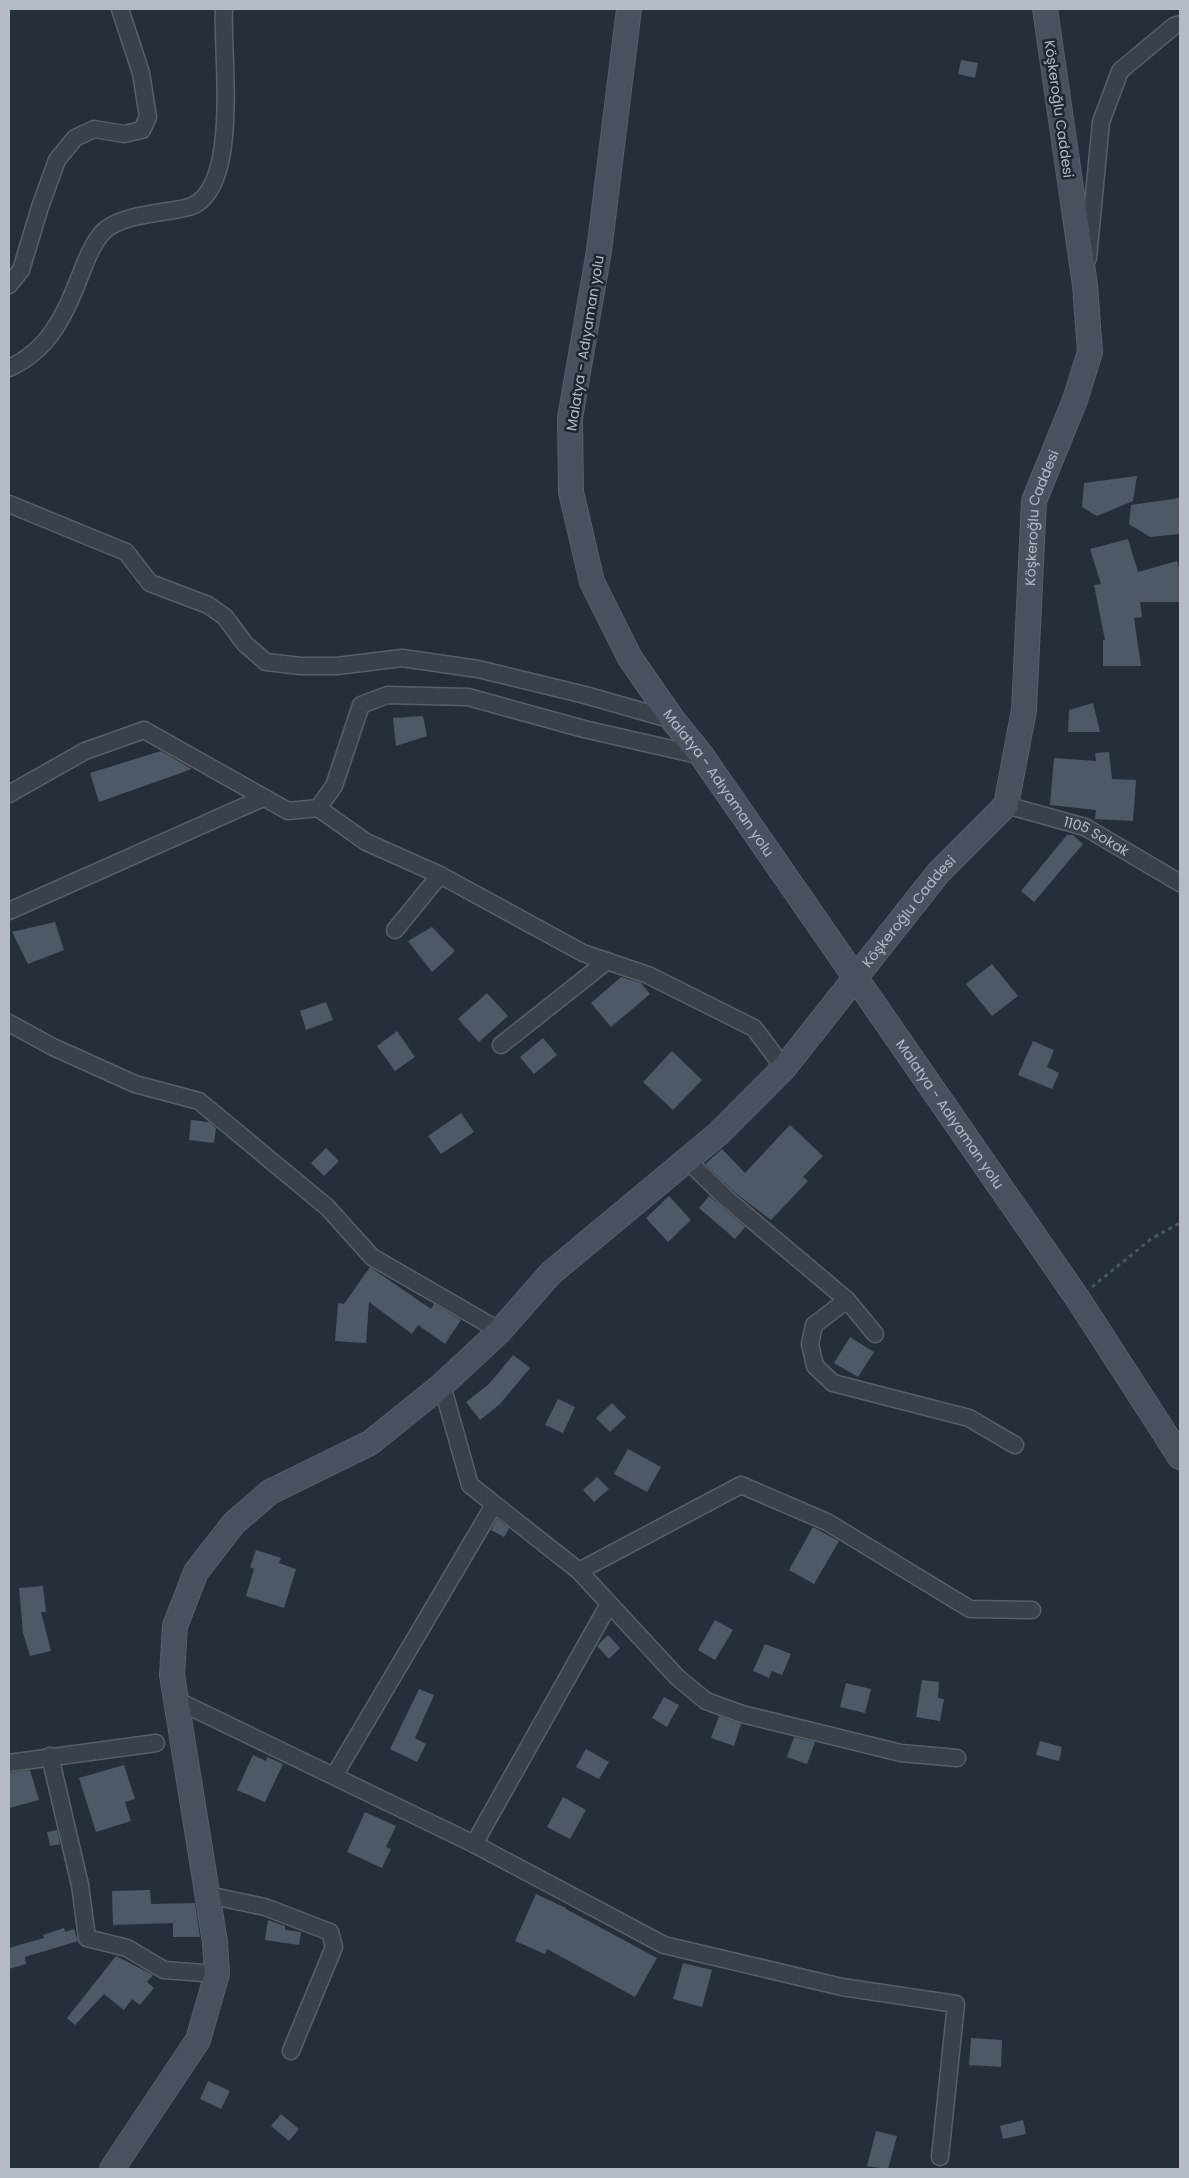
<svg xmlns="http://www.w3.org/2000/svg" width="1189" height="2178" font-family="Poppins,sans-serif">
  <style>
    .building { fill: #4e5967 }
    .lines { fill: none; stroke-linecap: round; stroke-linejoin: round }
    .street-casing { stroke: #575f6a; stroke-width: 19 }
    .secondary-casing { stroke: #575f6a; stroke-width: 26 }
    .path { stroke: #45585a; stroke-width: 3; stroke-dasharray: 4 4; stroke-linecap: butt }
    .street { stroke: #39414c; stroke-width: 16 }
    .secondary { stroke: #47515f; stroke-width: 24 }
    .labels { text-anchor: middle; stroke-width: 5; stroke-linejoin: round; paint-order: stroke }
    .street-label { font-size: 14px; fill: #b5bcc7; stroke: #1e2631 }
  </style>
  <rect width="100%" height="100%" fill="#252f3c"/>
  <path class="building" d="M961 60 978 63 975 78 958 74Z
    M1137 476 1133 501 1097 516 1082 507 1084 483Z
    M1180 498V534L1150 537 1129 524 1131 505Z
    M1128 539 1138 572 1177 561 1180 572V602H1140L1142 617 1134 618 1141 666H1103V640H1105L1094 585 1101 584 1090 549Z
    M1093 703 1100 732H1068L1069 710Z
    M423 716 427 736 396 746 393 718Z
    M161 751 192 769 99 802 90 773Z
    M1109 752 1112 779 1136 780 1133 821 1095 819 1096 810 1050 805 1054 758 1096 761 1095 753Z
    M1067 835H1073L1083 844 1034 902 1021 891Z
    M55 922 64 950 28 964 12 932Z
    M432 927 455 951 432 972 408 941Z
    M992 964 1018 996 992 1016 966 984Z
    M621 977 641 983 650 994 611 1027 591 1003Z
    M487 993 508 1016 479 1042 458 1019Z
    M326 1002 333 1020 306 1030 300 1011Z
    M397 1031 415 1057 395 1071 377 1046Z
    M543 1038 557 1055 534 1074 520 1057Z
    M1033 1041 1054 1050 1047 1067 1059 1073 1052 1089 1018 1075Z
    M672 1051 702 1080 673 1110 643 1082Z
    M461 1113 474 1132 441 1154 428 1136Z
    M191 1120 209 1122 216 1128 214 1143 189 1140Z
    M790 1125 823 1156 803 1177 808 1181 771 1220 733 1191 705 1164 722 1149 745 1173Z
    M326 1148 339 1161 324 1176 311 1163Z
    M669 1196 691 1220 668 1242 646 1218Z
    M709 1196 745 1227 735 1239 699 1208Z
    M370 1267 431 1309 434 1304 461 1320 445 1344 418 1325 412 1334 369 1302 366 1343 335 1341 338 1303 344 1304Z
    M850 1337 874 1352 858 1377 834 1363Z
    M513 1355 530 1368 500 1404 480 1420 466 1402 489 1384Z
    M558 1399 575 1407 563 1433 545 1425Z
    M612 1403 626 1417 610 1432 596 1418Z
    M628 1449 661 1467 647 1492 614 1474Z
    M597 1477 609 1489 594 1502 583 1490Z
    M497 1519 509 1528 504 1537 491 1530Z
    M813 1527 839 1541 814 1584 789 1570Z
    M256 1550 281 1558 279 1563 296 1569 284 1608 246 1596 254 1569 250 1567Z
    M43 1586 46 1612H41L51 1651 30 1656 23 1633 19 1588Z
    M715 1620 733 1630 715 1660 698 1650Z
    M608 1635 620 1648 609 1659 597 1646Z
    M765 1644 791 1654 782 1675 772 1671 769 1678 753 1671Z
    M922 1680 939 1682 938 1698 944 1699 940 1721 916 1717Z
    M846 1683 871 1689 865 1713 840 1707Z
    M419 1689 434 1695 415 1738 426 1744 417 1762 390 1749Z
    M664 1697 679 1705 667 1727 652 1718Z
    M719 1716 741 1724 734 1746 711 1738Z
    M794 1737 815 1742 807 1764 787 1757Z
    M1040 1741 1062 1747 1059 1761 1036 1755Z
    M586 1749 609 1762 599 1779 576 1767Z
    M253 1755 266 1761 267 1757 283 1764 265 1802 237 1790Z
    M124 1765 135 1799 125 1802 131 1821 96 1832 79 1778Z
    M30 1770 39 1800 9 1808V1773Z
    M563 1797 586 1810 570 1839 547 1827Z
    M365 1812 396 1826 386 1847 391 1849 382 1868 347 1852Z
    M57 1830 60 1844 50 1846 47 1832Z
    M150 1890 151 1904 195 1903 200 1937H173V1923L113 1925 112 1891Z
    M536 1894 566 1908V1909L657 1958 635 1997 547 1949 545 1954 515 1941Z
    M268 1920 285 1926V1930L301 1932 299 1945 265 1940Z
    M64 1928 65 1932 74 1929 78 1941 25 1957 26 1964 9 1969V1948L44 1938 43 1935Z
    M116 1956 153 1975 147 1982 154 1988 140 2005 132 1999 124 2010 104 1994 75 2025 67 2018Z
    M683 1963 712 1970 702 2007 673 1999Z
    M971 2038 1002 2040 1001 2067 969 2065Z
    M208 2081 230 2091 221 2109 200 2099Z
    M281 2114 299 2129 289 2141 271 2126Z
    M1023 2120 1026 2134 1003 2139 1000 2126Z
    M876 2131 897 2136 888 2169 867 2166Z"/>
  <g class="lines">
    <g class="street-casing">
      <g id="street">
        <path d="M1088 258 1101 122 1120 71 1174 26 1180 24"/>
        <path d="M9 285 21 270 40 207 57 160 75 138 94 129 124 134 142 130 148 117 141 73 120 9"/>
        <path d="M9 368C49 350 65 315 80 276 86 261 92 244 103 232 119 215 162 213 185 208 243 197 221 53 224 9"/>
        <path d="M9 504 126 552 150 583 208 605 225 617 245 644 266 662 301 666H337L402 658 478 669 585 695 673 720"/>
        <path d="M9 794 85 751 144 730 288 811 318 808 334 786 361 705 387 695 468 697 584 729 702 756"/>
        <path id="s1" d="M1006 805 1085 827 1180 883"/>
        <path d="M318 808 366 842 440 875 583 953 648 975 754 1028 784 1068"/>
        <path d="M9 911 263 798"/>
        <path d="M395 930 440 875"/>
        <path d="M9 1023 53 1047 135 1084 199 1101 327 1207 372 1257 500 1331"/>
        <path d="M501 1045 607 961"/>
        <path d="M687 1160 726 1198 847 1300 814 1325 810 1344 815 1366 833 1383 969 1418 1015 1445"/>
        <path d="M847 1300 875 1334"/>
        <path d="M442 1385 470 1485 579 1571 677 1677 706 1701 742 1714 901 1753 957 1758"/>
        <path d="M579 1571 741 1485 827 1522 970 1609 1032 1610"/>
        <path d="M176 1700 474 1844 664 1945 842 1987 956 2004 940 2157"/>
        <path d="M50 1756 80 1885 87 1938 127 1948 164 1970 217 1974"/>
        <path d="M9 1763 156 1743"/>
        <path d="M334 1776 494 1505"/>
        <path d="M474 1844 609 1604"/>
        <path d="M208 1895 265 1907 330 1932 334 1947 291 2051"/>
      </g>
    </g>
    <g class="secondary-casing">
      <g id="secondary">
        <path id="s2" d="M629 9 599 251 570 418 571 492 592 582 630 658 673 720 702 756 1078 1299 1180 1457"/>
        <path id="s3" d="M112 2169 198 2040 217 1974 215 1942 172 1675 175 1626 196 1572 234 1523 270 1492 370 1443 442 1385 500 1331 551 1273 718 1134 784 1068 939 872 1006 805 1024 710 1034 501 1075 400 1090 352 1085 285 1045 9"/>
      </g>
    </g>
    <path class="path" d="M1092 1287 1151 1239 1180 1223"/>
    <use href="#street" class="street"/>
    <use href="#secondary" class="secondary"/>
  </g>
  <g class="labels">
    <g class="street-label">
      <text transform="translate(1059 109) rotate(82)" y="5">Köşkeroğlu Caddesi</text>
      <text transform="translate(585 343) rotate(-81)" y="5">Malatya - Adıyaman yolu</text>
      <text dy="5" stroke="none"><textPath href="#s3" startOffset="2049">Köşkeroğlu Caddesi</textPath></text>
      <text dy="5" stroke="none"><textPath href="#s2" startOffset="818">Malatya - Adıyaman yolu</textPath></text>
      <text dy="5" stroke="none"><textPath href="#s1" startOffset="96">1105 Sokak</textPath></text>
      <text dy="5" stroke="none"><textPath href="#s3" startOffset="1614">Köşkeroğlu Caddesi</textPath></text>
      <text dy="5" stroke="none"><textPath href="#s2" startOffset="1222">Malatya - Adıyaman yolu</textPath></text>
    </g>
  </g>
  <rect width="1189" height="2178" fill="none" stroke="#b5bcc7" stroke-width="20"/>
</svg>
